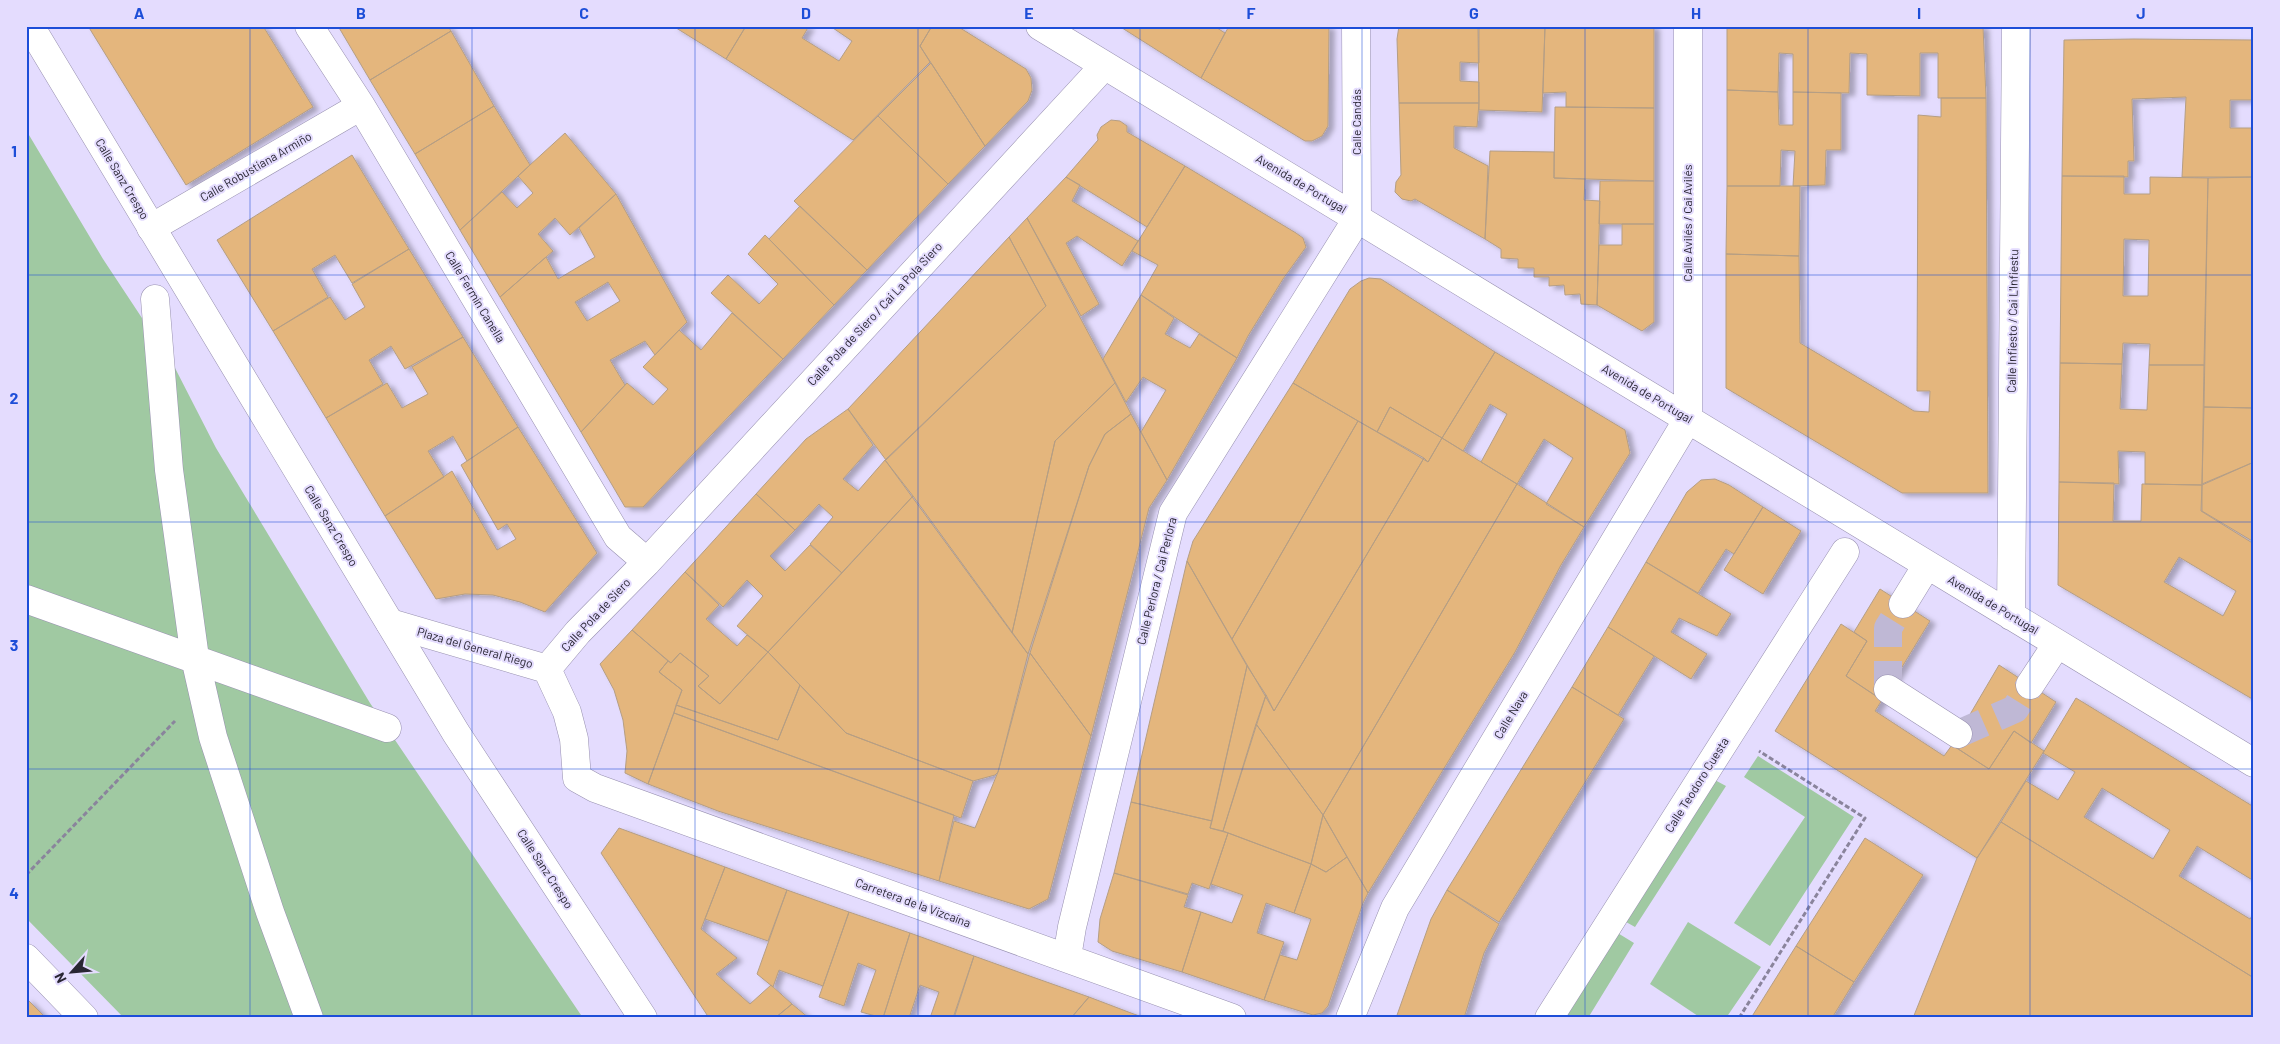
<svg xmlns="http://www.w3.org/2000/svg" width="2280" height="1044" font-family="Barlow,sans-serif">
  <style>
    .green { fill: #a0c9a2 }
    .building { fill: #e4b67d; stroke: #b59e84; fill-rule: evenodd; filter: url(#shadow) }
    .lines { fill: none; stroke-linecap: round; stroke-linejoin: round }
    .minor-tunnel { stroke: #bfb8d5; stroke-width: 28; stroke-dasharray: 28 14; stroke-linecap: butt }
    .minor-casing { stroke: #9891b0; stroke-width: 29 }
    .major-casing { stroke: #9891b0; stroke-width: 29 }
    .path { stroke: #8a849c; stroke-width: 3; stroke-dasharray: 5 2.5; stroke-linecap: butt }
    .minor { stroke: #fff; stroke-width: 28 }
    .major { stroke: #fff; stroke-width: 28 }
    .grid { fill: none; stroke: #1d4ed8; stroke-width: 1; stroke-opacity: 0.55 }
    .labels { text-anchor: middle; stroke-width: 4; stroke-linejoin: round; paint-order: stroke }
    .street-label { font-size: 12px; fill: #292633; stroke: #e4dcfe }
    .neatline { fill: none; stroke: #1d4ed8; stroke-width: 2 }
    .grid-label { font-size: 16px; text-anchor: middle; font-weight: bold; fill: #1d4ed8 }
  </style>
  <defs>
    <filter id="shadow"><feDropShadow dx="5.5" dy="3" stdDeviation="2.5" flood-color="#0004"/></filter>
  </defs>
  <rect width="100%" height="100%" fill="#e4dcfe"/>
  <path class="green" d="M26 130 103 259 175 368 216 448 370 703 583 1018H124L26 918Z
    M1758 756 1854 817 1770 946 1734 923 1805 817 1744 777Z
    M1698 771 1726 786 1635 927 1610 913Z
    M1688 922 1761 967 1726 1018H1701L1650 984Z
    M1603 924 1634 943 1588 1018H1543Z"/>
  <path class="building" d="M88 26H263L313 107 186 185Z
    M338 26H448L451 31 370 80Z
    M673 26H746L726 59Z
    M746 26H809L802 38 839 61 852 41 830 26H932L920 46 930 62 853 140 726 59Z
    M932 26H957L1026 69 1031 78 1032 90 1028 101 985 146 920 46Z
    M1119 26H1214L1225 33 1201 78Z
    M1229 26H1329L1328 126 1322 136 1312 141H1305L1201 78Z
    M1399 26H1479V63L1460 62V81L1479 82V103H1399L1397 39Z
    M1478 26H1545L1542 112 1479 110Z
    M1545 26H1654V108L1566 107V92L1543 93Z
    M1727 26H1983L1986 98H1938V53H1920V96L1867 95V54L1850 53 1849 93 1793 92V54L1779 53 1778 92 1727 90Z
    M451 31 494 106 415 154 370 80Z
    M2134 39 2254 40V100H2230V128H2254V177H2182L2186 97 2132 99 2134 161H2128V177L2062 176 2064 40Z
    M931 63 985 146 948 184 878 116Z
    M1727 90 1778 92 1779 125H1793V92L1841 93V150H1826L1825 185 1793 186 1795 151 1781 150 1780 186H1727Z
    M1941 98H1986L1988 493H1902L1726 388V254L1799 256 1800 343 1914 411 1929 412 1930 391H1917L1918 115 1941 117Z
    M1399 103H1479L1477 127 1454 126V148L1488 166 1485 239 1415 199 1411 201 1402 199 1395 192 1396 182 1401 175Z
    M494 106 530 165 460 230 415 154Z
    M1555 107 1654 108V181L1554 178Z
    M878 116 948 184 867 270 794 201Z
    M1111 120 1120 121 1127 126V132L1185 166 1147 227 1066 177 1098 140 1097 135 1101 127Z
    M565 133 616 194 570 235 555 218 538 234 553 251 500 297 460 230 502 192 517 208 533 193 518 176Z
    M1490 151 1554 152V178L1585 179 1584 200 1600 201 1597 305 1581 304 1580 294 1565 295 1564 285 1549 286V277H1534V268H1518V259L1501 258V249L1485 239Z
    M352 155 409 249 352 283 335 255 312 269 328 297 273 331 217 240Z
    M1185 166 1296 233 1303 238 1306 247 1283 279 1248 336 1237 358 1141 295 1158 265 1132 251Z
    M2062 176H2124V194H2150V177L2208 178 2204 365H2149L2150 344 2123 343 2122 364 2060 363ZM2124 239 2149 240 2148 296H2123Z
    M1066 177 1080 185 1072 201 1138 241 1122 266 1077 236 1066 243 1099 304 1081 316 1027 218Z
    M2254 177V408L2204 407 2208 178Z
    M1600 181H1654V224H1599Z
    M1727 186H1800L1799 256 1726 254Z
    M616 194 687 322 655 355 645 341 610 360 625 385 581 432 500 297 546 257 558 279 595 257 579 228ZM608 282 620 301 587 321 575 302Z
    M800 206 867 270 834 305 769 239Z
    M1027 218 1115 383 1055 441 1012 633 885 460 1046 306 1009 237Z
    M1622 224H1654V322L1642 331 1597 305 1599 245H1622Z
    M765 235 834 305 783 359 711 293 728 275 759 304 778 284 748 254Z
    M1009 237 1046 306 886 460 848 409Z
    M409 249 463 337 405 369 391 346 369 360 383 384 326 418 273 331 330 297 345 320 365 307 352 284Z
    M1369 278 1381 279 1495 352 1442 438 1390 407 1377 432 1293 383 1350 289 1361 281Z
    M1141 295 1174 318 1165 334 1190 348 1199 334 1237 358 1167 480 1141 432 1166 390 1143 377 1126 402 1103 359Z
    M732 313 783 359 643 507H625L581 432 627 383 653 405 668 389 643 367 679 330 701 350Z
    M463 337 518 427 467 461 453 436 428 451 444 477 385 516 326 418 387 383 402 408 428 394 412 367Z
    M1495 352 1625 430 1630 453 1584 527 1546 504 1573 458 1544 439 1517 484 1481 462 1507 414 1490 404 1463 451 1442 438Z
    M2060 363 2122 364 2120 409 2147 410 2149 365H2204L2202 485 2145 484V452L2118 451 2119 484 2059 482Z
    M1115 383 1131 414 1105 434 1089 466 1028 654 1012 633 1055 441Z
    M1293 383 1358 421 1232 639 1187 561 1193 541Z
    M1390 407 1442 438 1428 462 1377 432Z
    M2204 407 2254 408V462L2202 484Z
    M848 409 873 445 843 479 858 491 885 460 913 496 842 573 810 544 833 517 819 504 795 530 756 494 806 439Z
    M1131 414 1167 480 1149 508 1091 736 1030 653 1089 466 1105 434Z
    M1358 421 1424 458 1274 711 1232 639Z
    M518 427 597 553 545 612 520 602 493 595 465 594 436 599 385 516 452 471 497 550 516 539 507 524 498 530 461 465Z
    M1442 438 1517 484 1323 815 1256 724 1266 695 1274 711 1424 458 1428 462Z
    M2254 462V542L2202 511V485Z
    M1715 479 1729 485 1763 507 1734 554 1726 549 1698 593 1646 562 1687 492 1701 480Z
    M2059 482 2114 483 2113 521H2141L2142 484 2202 485 2201 511 2254 544V700L2058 585ZM2179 557 2236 591 2223 616 2164 582Z
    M1517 484 1584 527 1561 565 1515 652 1368 893 1323 815Z
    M756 494 795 530 770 556 785 571 810 545 842 573 768 652 737 626 763 596 747 580 723 607 685 572Z
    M913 496 1028 654 998 772 995 775 973 781 846 733 768 652Z
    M1763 507 1801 531 1763 594 1724 570Z
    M1187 561 1247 666 1212 821 1131 802Z
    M1646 562 1731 614 1717 636 1679 618 1671 632 1707 654 1691 679 1608 627Z
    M685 572 719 605 706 619 737 646 747 635 768 652 720 704 698 686 709 676 680 653 671 663 632 630Z
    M1880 589 1930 621 1882 700 1846 676 1867 641 1854 632Z
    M1841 624 1867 641 1846 676 1882 700 1875 711 1944 756 1952 745 1989 769 2014 731 2044 751 1977 858 1775 731Z
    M1608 627 1654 656 1618 715 1572 687Z
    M632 630 668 661 659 672 682 690 648 784 625 773 627 751 623 720 614 690 600 664Z
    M768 652 800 685 778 740 676 705 682 690 659 672 668 661 671 663 680 653 709 676 698 686 720 704Z
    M1030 653 1091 736 1048 899 1029 909 939 881 954 821 975 828 998 772Z
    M1999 665 2056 702 2031 743 2014 731 1989 769 1952 745Z
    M1247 666 1266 695 1223 831 1210 828Z
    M800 685 846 733 973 781 961 818 674 713 676 705 778 740Z
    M1572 687 1624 719 1499 922 1447 890Z
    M2076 698 2254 807V881L2197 846 2179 876 2250 919 2254 913V978L2001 822 2026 781 2058 800 2075 772 2043 753ZM2102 788 2170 830 2153 859 2084 817Z
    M674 713 954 815 939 881 718 811 648 784Z
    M1256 724 1323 815 1311 864 1223 831Z
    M1131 802 1212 821 1210 828 1228 833 1209 889 1192 883 1188 894 1114 873Z
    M1323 815 1347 857 1326 872 1311 864Z
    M2001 822 2254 978V1018H1913L1977 858Z
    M619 828 725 867 701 929 737 958 716 974 750 1004 771 985 792 1004 775 1018H709L601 853Z
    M1228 833 1311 864 1294 913 1266 903 1257 933 1284 942 1264 1000 1182 972 1201 912 1232 923 1243 895 1211 884Z
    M1865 838 1923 875 1854 982 1796 946Z
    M1347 857 1368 893 1363 903 1328 1006 1322 1013 1313 1015 1264 1000 1280 955 1297 960 1311 919 1294 913 1311 864 1326 872Z
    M725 867 787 890 768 941 705 919Z
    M1114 873 1188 895 1184 907 1201 912 1182 972 1112 951 1098 942 1100 919Z
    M787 890 849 912 823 986 779 970 773 987 757 974Z
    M1447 890 1499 924 1484 953 1464 1018H1396L1431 919Z
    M849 912 910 933 883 1018 861 1012 876 970 858 963 844 1006 819 997Z
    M910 933 974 956 953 1018H930L939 992 920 985 909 1018H883Z
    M1796 946 1854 982 1832 1018H1751Z
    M974 956 1024 974 1089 997 1071 1018H954Z
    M1089 997 1131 1013 1145 1018H1071Z
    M26 998 46 1018H26Z
    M792 1004 809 1018H775Z"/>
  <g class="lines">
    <path class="minor-tunnel" d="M1888 689V628L1903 604
      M1958 734 2015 709 2030 685"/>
    <g class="minor-casing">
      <path id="minor" d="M309 26 361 106 618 537 647 562
        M1040 26 2254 763
        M151 228 361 106
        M155 299 169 470 195 658 213 737 270 912 309 1018
        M1688 419V26
        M26 599 387 728
        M1903 604 1927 565
        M2011 616 2016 26
        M390 623 547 669 567 712 574 739 577 778 595 788 1232 1018
        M547 669 578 632 647 562 1104 66
        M2030 685 2057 644
        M1888 689 1958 734
        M1067 957 1072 927 1173 513 1357 219 1356 26
        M26 958 84 1018
        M1350 1018 1395 908 1688 419
        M1549 1018 1845 552"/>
    </g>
    <g class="major-casing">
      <path id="major" d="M30 26 456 733 643 1018"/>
    </g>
    <path class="path" d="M26 875 175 721
      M1739 1018 1865 818 1759 751"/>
    <use href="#minor" class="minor"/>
    <use href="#major" class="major"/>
  </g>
  <path class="grid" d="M250 26V1018M472 26V1018M695 26V1018M918 26V1018M1140 26V1018M1362 26V1018M1585 26V1018M1808 26V1018M2030 26V1018M26 275H2254M26 522H2254M26 769H2254"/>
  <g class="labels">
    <g class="street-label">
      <text transform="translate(1357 122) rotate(-90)" y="4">Calle Candás</text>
      <text transform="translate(256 167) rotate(-30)" y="4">Calle Robustiana Armiño</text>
      <text transform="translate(122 179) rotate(59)" y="4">Calle Sanz Crespo</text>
      <text transform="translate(1301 184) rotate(31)" y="4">Avenida de Portugal</text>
      <text transform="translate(1688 223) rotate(-90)" y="4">Calle Avilés / Cai Avilés</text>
      <text transform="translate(475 297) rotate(59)" y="4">Calle Fermín Canella</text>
      <text transform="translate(875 314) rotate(-47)" y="4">Calle Pola de Siero / Cai La Pola Siero</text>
      <text transform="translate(2013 321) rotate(-89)" y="4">Calle Infiesto / Cai L'Infiestu</text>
      <text transform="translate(1647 394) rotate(31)" y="4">Avenida de Portugal</text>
      <text transform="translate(331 526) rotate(59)" y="4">Calle Sanz Crespo</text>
      <text transform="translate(1157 581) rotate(-76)" y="4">Calle Perlora / Cai Perlora</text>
      <text transform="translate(1993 605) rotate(31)" y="4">Avenida de Portugal</text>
      <text transform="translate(596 615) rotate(-47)" y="4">Calle Pola de Siero</text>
      <text transform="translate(475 648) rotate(16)" y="4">Plaza del General Riego</text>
      <text transform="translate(1511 715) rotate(-59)" y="4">Calle Nava</text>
      <text transform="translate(1697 785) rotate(-58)" y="4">Calle Teodoro Cuesta</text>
      <text transform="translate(545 869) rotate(57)" y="4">Calle Sanz Crespo</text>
      <text transform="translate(913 903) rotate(20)" y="4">Carretera de la Vizcaína</text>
    </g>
  </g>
  <rect width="2280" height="1044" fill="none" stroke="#e4dcfe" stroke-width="55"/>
  <g transform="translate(72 972) rotate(243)" stroke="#e4dcfe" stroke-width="4" paint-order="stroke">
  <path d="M0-4L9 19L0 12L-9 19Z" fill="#292633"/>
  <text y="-8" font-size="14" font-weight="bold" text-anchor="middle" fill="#292633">N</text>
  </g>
  <rect x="28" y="28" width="2224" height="988" class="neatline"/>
  <g class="grid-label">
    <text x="139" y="19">A</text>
    <text x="361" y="19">B</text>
    <text x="584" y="19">C</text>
    <text x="806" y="19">D</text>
    <text x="1029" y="19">E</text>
    <text x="1251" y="19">F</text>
    <text x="1474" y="19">G</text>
    <text x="1696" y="19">H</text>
    <text x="1919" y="19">I</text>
    <text x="2141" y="19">J</text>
    <text x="14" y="157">1</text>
    <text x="14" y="404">2</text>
    <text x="14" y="651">3</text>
    <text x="14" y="899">4</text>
  </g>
</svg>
